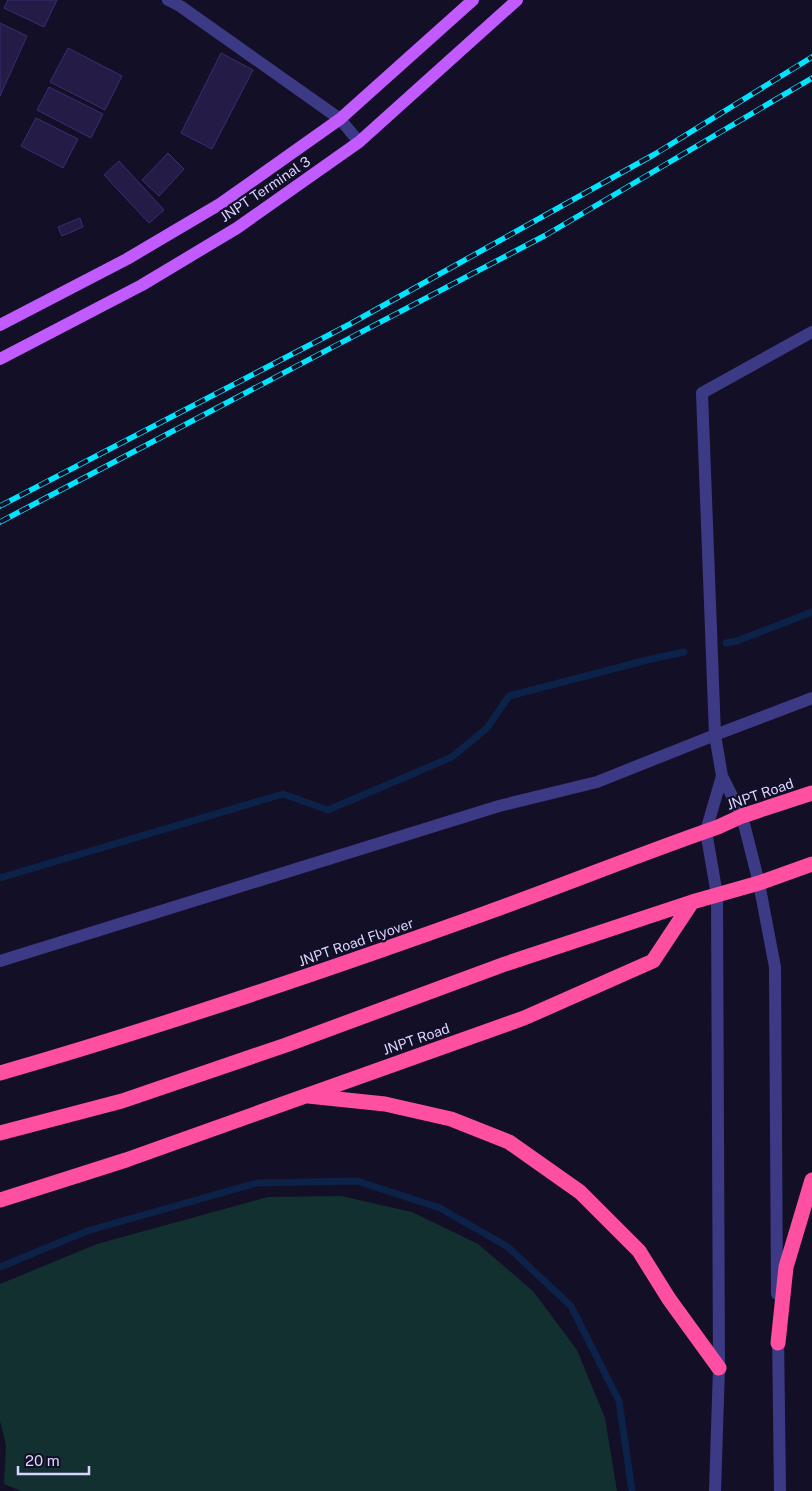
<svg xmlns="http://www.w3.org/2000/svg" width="812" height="1491" font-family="'Public Sans',sans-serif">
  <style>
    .green { fill: #12302f }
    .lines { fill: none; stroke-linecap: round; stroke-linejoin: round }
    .stream { stroke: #0c2248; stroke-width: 7 }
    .building { fill: #241b47; stroke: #3b2d73 }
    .minor { stroke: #3d3a85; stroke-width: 12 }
    .major { stroke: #c25bff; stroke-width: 12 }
    .highway { stroke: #ff4fa3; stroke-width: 15 }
    .rail-casing { stroke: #00e5ff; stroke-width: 5.5 }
    .rail { stroke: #130f26; stroke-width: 4; stroke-dasharray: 11; stroke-linecap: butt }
    .labels { text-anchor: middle; stroke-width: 4.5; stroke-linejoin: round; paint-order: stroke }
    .street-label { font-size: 14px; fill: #d9d4ff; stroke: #130f26 }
  </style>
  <rect width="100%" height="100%" fill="#130f26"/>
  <path class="green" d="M341 1196 412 1212 478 1244 533 1291 577 1350 605 1418 617 1491H21L4 1484 6 1445 0 1421V1284L97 1244 268 1197Z"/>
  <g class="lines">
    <path class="stream" d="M726 643 737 641 812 612
      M0 878 283 794 328 810 452 757 487 728 509 696 651 659 684 652
      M0 1267 87 1231 256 1183 357 1181 440 1208 508 1247 571 1306 619 1401 632 1491"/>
  </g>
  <path class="building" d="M8 0H57L44 27 4 8Z
    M0 23 27 36 0 96Z
    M68 48 122 76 105 110 50 82Z
    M221 53 253 70 212 149 181 133Z
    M49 87 103 114 91 138 37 110Z
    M36 118 78 139 63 168 21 146Z
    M168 153 184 169 159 196 142 180Z
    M119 161 164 210 149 223 104 175Z
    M80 218 83 227 62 236 58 227Z"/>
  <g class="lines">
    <path class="minor" d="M168 0 180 6 340 119 359 142
      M0 961 499 806 597 782 715 735 812 698
      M777 1294 775 967 759 883 742 816 722 776 715 735 702 393 812 332
      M778 1334 780 1491
      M715 1491 719 1368 717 895 706 831 722 776"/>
    <path class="major" d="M0 325 127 259 220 204 340 119 473 0
      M0 359 142 285 237 228 359 142 517 0"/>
    <path class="highway" d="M0 1073C164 1026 325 971 486 913 564 885 640 854 718 827L742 816 812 793
      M308 1096 385 1104 451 1119 509 1142 580 1192 639 1251 669 1299 719 1368
      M0 1133 122 1101 286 1045 505 964 692 902 759 883 812 864
      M0 1200 126 1160 524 1018 653 961 692 902
      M778 1343 786 1267 812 1180"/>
    <g class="rail-casing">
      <path id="rail" d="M0 506 350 324 655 154 812 57
        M0 522 546 235 812 78"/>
    </g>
    <use href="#rail" class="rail"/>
  </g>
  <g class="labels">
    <g class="street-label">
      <text transform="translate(265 189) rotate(-34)" y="5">JNPT Terminal 3</text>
      <text transform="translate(760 794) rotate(-19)" y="5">JNPT Road</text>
      <text transform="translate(356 942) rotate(-19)" y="5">JNPT Road Flyover</text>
      <text transform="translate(416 1039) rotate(-19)" y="5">JNPT Road</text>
    </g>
  </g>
  <path d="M18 1466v8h71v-8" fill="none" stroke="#d9d4ff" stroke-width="2.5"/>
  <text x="25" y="1466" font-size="15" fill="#d9d4ff" stroke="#130f26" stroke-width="4" paint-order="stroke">20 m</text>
</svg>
